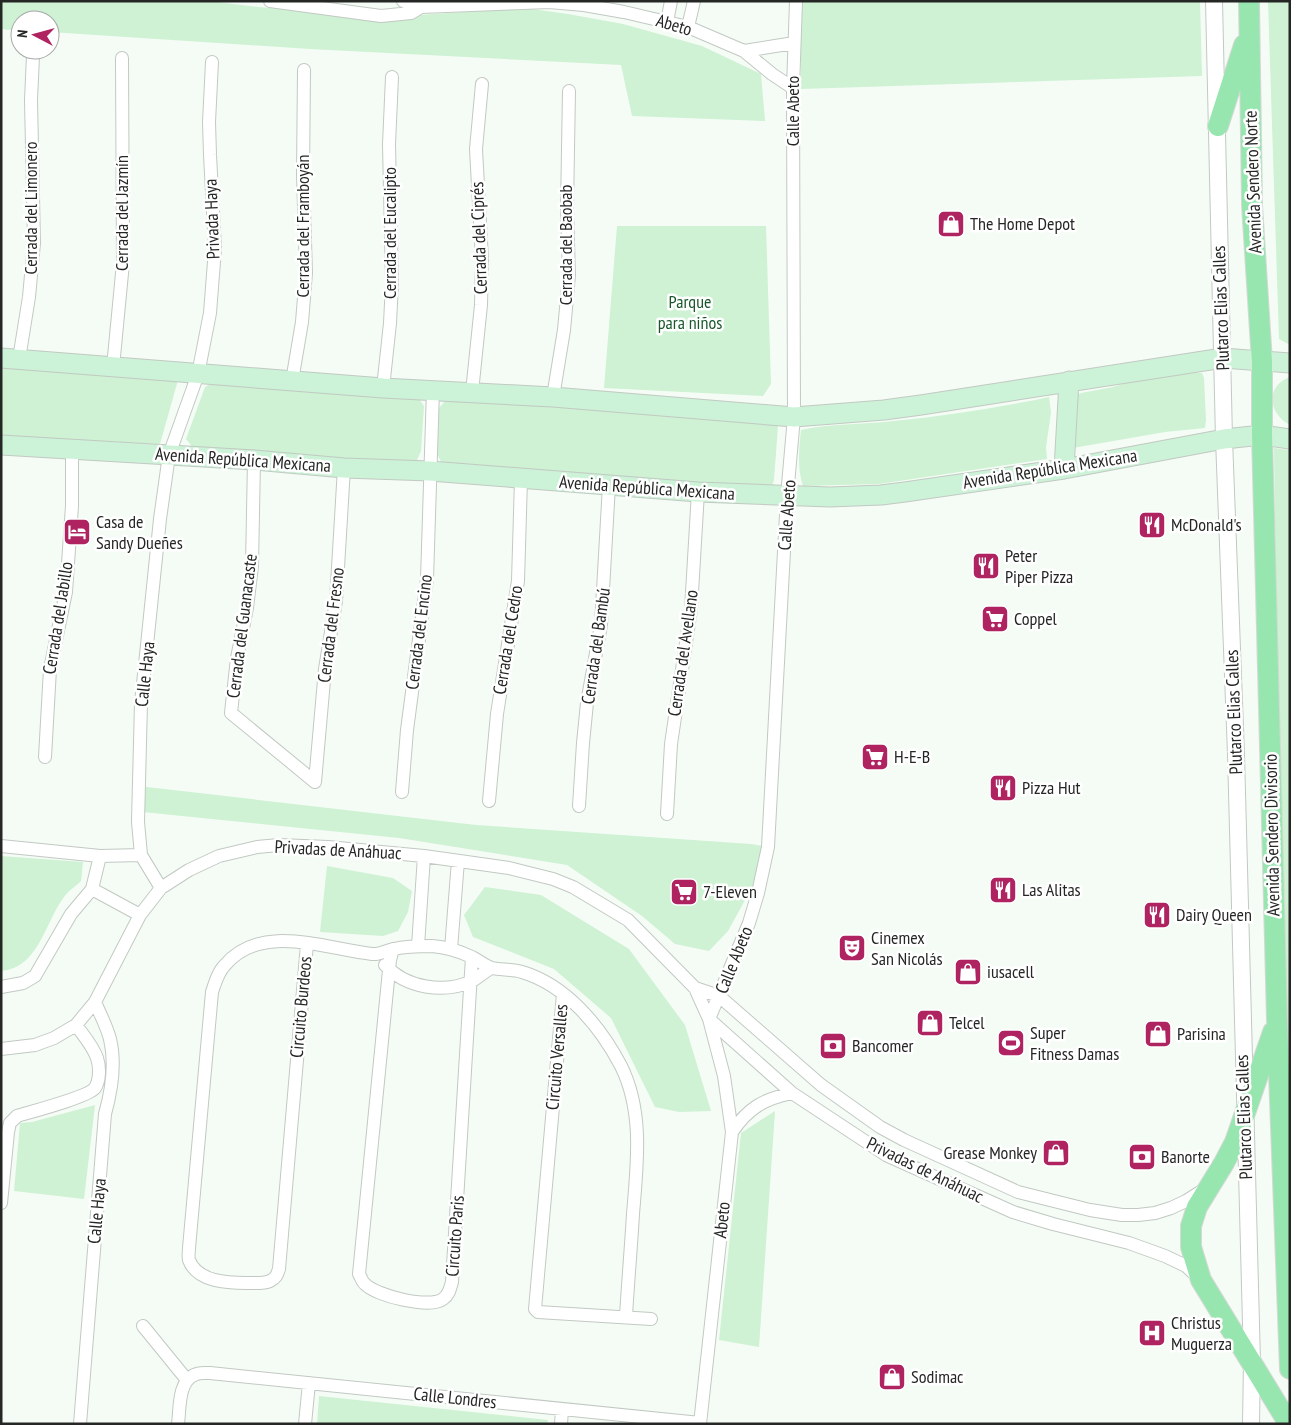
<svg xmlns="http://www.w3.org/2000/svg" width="1291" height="1425" font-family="'PT Sans Narrow',sans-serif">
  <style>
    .green { fill: #cef2d3 }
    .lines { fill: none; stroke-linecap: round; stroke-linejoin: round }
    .minor-casing { stroke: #c2c9c3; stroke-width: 14 }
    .tertiary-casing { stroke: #c2c9c3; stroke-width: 18 }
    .secondary-casing { stroke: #c2c9c3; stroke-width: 21 }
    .primary-casing { stroke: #d8d8d8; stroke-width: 22 }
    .minor { stroke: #fff; stroke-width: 12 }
    .tertiary { stroke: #fff; stroke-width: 16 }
    .secondary { stroke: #ccf2d7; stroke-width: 19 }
    .primary { stroke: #98e6af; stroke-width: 20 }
    .labels { text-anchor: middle; stroke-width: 5; stroke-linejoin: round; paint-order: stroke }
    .street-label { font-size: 18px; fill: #252725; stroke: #fff }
    .poi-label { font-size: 18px; fill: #252725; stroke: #fff; text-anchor: start }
    .park-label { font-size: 18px; fill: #1a582c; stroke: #fff }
  </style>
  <rect width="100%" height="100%" fill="#f5fcf6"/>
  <path class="green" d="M1 1H208L258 7 388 17 525 8 568 14 623 24 702 46 761 74 765 121 632 116 621 65 310 49 50 32V20H20V31L1 29Z
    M801 1H1200L1202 76 801 89Z
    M1268 1H1290V345L1279 339Z
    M617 226H766L771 384 763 396 604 388Z
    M3 367 178 380 160 444 1 436V374Z
    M1194 373H1202L1204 378 1206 420 1205 428 1165 432 1073 448 1075 396 1081 393 1113 387 1140 379Z
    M1290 377V425C1268 414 1265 386 1290 377Z
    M216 381 419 399 424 406 421 451 417 460 405 465 195 450 186 439 205 387Z
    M1049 397 1051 413 1046 447 1047 459 879 484 803 486C797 469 799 448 801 430 831 423 862 425 893 421 945 416 997 408 1049 397Z
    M447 399 772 419 778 426 774 480 772 486 766 489 443 465 437 454 439 408Z
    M1274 448 1290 450V1184L1281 945Z
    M138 786 476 825 751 844 768 847 755 882 728 931 709 951 675 944 642 916 567 865 399 838 133 811Z
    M1 856 83 862 81 881C76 886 68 891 64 897 45 922 39 968 1 971Z
    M327 866 393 878 412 891 408 912 398 931 383 936 320 932Z
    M485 887 541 895 629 949 685 1025 711 1111 679 1112 655 1107 611 1018 554 969 473 937 464 915Z
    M95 1105 84 1199 14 1191 20 1123 32 1122Z
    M775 1111 759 1347 719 1340 741 1133Z
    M319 1396 548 1420 547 1424H317Z"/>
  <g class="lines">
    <g class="minor-casing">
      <path id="minor" d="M270 1 381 16 411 13 421 7
        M403 1 421 7 549 2 584 5 624 12 688 27 744 51 772 74 793 88
        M667 22 671 1
        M688 27 694 1
        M744 51 794 43
        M19 359 29 297 34 243 31 100 33 56
        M113 367 123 263 122 58
        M292 381 302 322 306 273 303 175 304 70
        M383 388 390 323 392 284 389 144 392 77
        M472 392 481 305 482 259 476 149 482 84
        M553 397 564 330 569 275 567 208 569 91
        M254 460 252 566 247 608 237 658 231 713 315 782
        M45 757 50 669 66 592 72 506V449
        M315 782 325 669 336 601 344 468
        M402 792 407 730 427 579 433 390
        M489 801 497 714 518 581 521 479
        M579 806 583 743 587 703 601 625 609 485
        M667 814 671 744 691 609 698 492
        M1 846 100 856 141 855
        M161 888 141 855 138 822 141 703 160 519 169 455 198 374 210 313 215 249 210 155 209 122 212 62
        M92 889 140 915
        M307 944 279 1269C277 1275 276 1278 270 1281 263 1284 254 1283 247 1283 228 1283 197 1282 189 1260 188 1257 189 1251 189 1248L212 992C215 983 218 972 225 965 261 922 326 949 372 954 380 955 387 950 394 949 407 946 419 946 432 946 445 947 459 951 472 957 478 960 485 966 492 968 501 970 512 969 522 972 566 985 600 1026 621 1066 644 1112 637 1165 633 1214 631 1248 628 1282 626 1316
        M418 946 424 856
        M393 949 390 960 359 1274C361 1277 362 1282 365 1284 376 1296 430 1309 443 1299 449 1295 450 1289 452 1282L472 957
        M451 949 458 861
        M385 965C406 988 444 994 472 981 478 977 485 972 491 968
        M1 987 23 983 35 976 71 914 92 889 100 856
        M695 988 719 996 821 1085 880 1127 904 1140 1018 1192 1090 1210 1122 1215H1138L1155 1213 1171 1208 1186 1201 1205 1189
        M563 994 535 1309 538 1312 651 1319
        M1 1049 35 1045 54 1038 76 1025 95 1002 140 915 161 888 189 870 219 856 257 847 279 845 328 847 424 856 509 868 553 879 573 887 628 920 695 988 709 1019 792 1093 886 1155 1013 1212 1053 1224 1129 1243 1165 1256 1186 1266 1198 1277
        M732 1132C748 1108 764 1099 792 1093
        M1 1203 8 1132 10 1123 17 1116C30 1112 88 1097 95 1088 100 1080 100 1067 97 1058 93 1046 83 1035 76 1025
        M143 1326 187 1380
        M80 1424 105 1114C112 1089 116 1064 110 1039 107 1027 100 1014 95 1002
        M178 1424C180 1409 178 1382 194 1375 199 1372 205 1373 210 1373L700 1423
        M305 1424 309 1383
        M561 1424 562 1409
        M700 1424 732 1132 724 1076 709 1019 749 923 758 893 768 847 787 496 794 417 793 88 796 1"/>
    </g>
    <g class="tertiary-casing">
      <path id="tertiary" d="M1214 1 1224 439 1236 754 1252 1362 1251 1424"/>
    </g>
    <g class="secondary-casing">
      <path id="secondary" d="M1 358 383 388 553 397 794 417 884 410 921 405 1223 358 1290 363
        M1 445 254 460 344 468 430 471 698 492 830 497 881 495 905 492 1064 469 1224 439 1262 435 1290 439
        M1064 469 1069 381"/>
    </g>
    <g class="primary-casing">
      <path id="primary" d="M1249 1 1252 205 1262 362V435L1277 1020 1290 1369
        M1218 126 1244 45
        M1273 1032 1235 1142 1224 1163 1197 1207 1191 1226V1247L1201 1280 1289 1424"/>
    </g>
    <use href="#minor" class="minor"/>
    <use href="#tertiary" class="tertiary"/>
    <use href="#secondary" class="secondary"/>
    <use href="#primary" class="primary"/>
  </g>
  <defs>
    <g id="shop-square" transform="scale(1.4375)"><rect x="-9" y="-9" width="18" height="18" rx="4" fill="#ae2360" stroke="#fff"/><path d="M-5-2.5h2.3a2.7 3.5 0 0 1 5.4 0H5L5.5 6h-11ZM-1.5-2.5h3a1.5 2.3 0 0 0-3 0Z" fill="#fff"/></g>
    <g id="restaurant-square" transform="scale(1.4375)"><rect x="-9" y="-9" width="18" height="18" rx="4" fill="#ae2360" stroke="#fff"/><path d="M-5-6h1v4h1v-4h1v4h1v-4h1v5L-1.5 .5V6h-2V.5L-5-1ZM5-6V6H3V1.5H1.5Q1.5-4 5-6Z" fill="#fff"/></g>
    <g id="hotel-square" transform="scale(1.4375)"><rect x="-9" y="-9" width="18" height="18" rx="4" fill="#ae2360" stroke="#fff"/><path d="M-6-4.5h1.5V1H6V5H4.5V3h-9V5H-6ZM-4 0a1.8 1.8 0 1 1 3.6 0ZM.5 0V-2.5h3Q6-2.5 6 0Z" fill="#fff"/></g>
    <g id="supermarket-square" transform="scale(1.4375)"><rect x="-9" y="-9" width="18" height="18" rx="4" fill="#ae2360" stroke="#fff"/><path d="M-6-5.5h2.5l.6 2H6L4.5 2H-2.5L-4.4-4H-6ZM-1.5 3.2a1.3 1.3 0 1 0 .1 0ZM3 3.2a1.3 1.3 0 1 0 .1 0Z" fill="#fff"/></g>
    <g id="theatre-square" transform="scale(1.4375)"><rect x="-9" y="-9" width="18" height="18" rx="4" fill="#ae2360" stroke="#fff"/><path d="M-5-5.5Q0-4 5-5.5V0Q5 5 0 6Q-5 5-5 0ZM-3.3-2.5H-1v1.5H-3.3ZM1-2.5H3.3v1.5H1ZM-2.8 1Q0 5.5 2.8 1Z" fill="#fff"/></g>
    <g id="stadium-square" transform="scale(1.4375)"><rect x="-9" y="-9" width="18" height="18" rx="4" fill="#ae2360" stroke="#fff"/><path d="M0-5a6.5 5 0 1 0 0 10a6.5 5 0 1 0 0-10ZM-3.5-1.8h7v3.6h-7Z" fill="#fff"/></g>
    <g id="bank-square" transform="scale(1.4375)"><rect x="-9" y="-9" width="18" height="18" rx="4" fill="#ae2360" stroke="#fff"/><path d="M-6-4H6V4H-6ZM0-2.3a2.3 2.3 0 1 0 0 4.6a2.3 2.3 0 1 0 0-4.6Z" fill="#fff"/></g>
    <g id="hospital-square" transform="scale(1.4375)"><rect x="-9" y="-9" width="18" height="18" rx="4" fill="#ae2360" stroke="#fff"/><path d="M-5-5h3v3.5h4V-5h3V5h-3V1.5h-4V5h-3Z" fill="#fff"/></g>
  </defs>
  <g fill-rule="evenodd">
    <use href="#shop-square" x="951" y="224"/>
    <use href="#restaurant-square" x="1152" y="525"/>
    <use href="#hotel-square" x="77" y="532"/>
    <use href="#restaurant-square" x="986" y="566"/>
    <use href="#supermarket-square" x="995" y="619"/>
    <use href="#supermarket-square" x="875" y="757"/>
    <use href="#restaurant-square" x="1003" y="788"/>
    <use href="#restaurant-square" x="1003" y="890"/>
    <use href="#supermarket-square" x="684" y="892"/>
    <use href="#restaurant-square" x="1157" y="915"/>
    <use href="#theatre-square" x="852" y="948"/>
    <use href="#shop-square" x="968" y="972"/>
    <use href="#shop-square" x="930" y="1023"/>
    <use href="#shop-square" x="1158" y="1034"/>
    <use href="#stadium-square" x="1011" y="1043"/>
    <use href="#bank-square" x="833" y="1046"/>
    <use href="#shop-square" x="1056" y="1153"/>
    <use href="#bank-square" x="1142" y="1157"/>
    <use href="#hospital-square" x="1152" y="1333"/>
    <use href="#shop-square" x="892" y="1377"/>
  </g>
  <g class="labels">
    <g class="street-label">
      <text transform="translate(674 25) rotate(16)" y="6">Abeto</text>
      <text transform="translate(793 111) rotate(-90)" y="6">Calle Abeto</text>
      <text transform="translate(1253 182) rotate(-92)" y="6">Avenida Sendero Norte</text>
      <text transform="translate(31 208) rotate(-90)" y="6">Cerrada del Limonero</text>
      <text transform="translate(122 213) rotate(-90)" y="6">Cerrada del Jazmín</text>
      <text transform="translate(212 219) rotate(-92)" y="6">Privada Haya</text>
      <text transform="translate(303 226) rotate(-90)" y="6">Cerrada del Framboyán</text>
      <text transform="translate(390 233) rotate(-90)" y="6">Cerrada del Eucalipto</text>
      <text transform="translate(479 238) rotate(-92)" y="6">Cerrada del Ciprés</text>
      <text transform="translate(566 245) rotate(-90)" y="6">Cerrada del Baobab</text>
      <text transform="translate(1221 308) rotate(-92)" y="6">Plutarco Elias Calles</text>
      <text transform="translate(243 460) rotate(4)" y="6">Avenida República Mexicana</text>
      <text transform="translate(1050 469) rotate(-9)" y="6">Avenida República Mexicana</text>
      <text transform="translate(647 488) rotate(4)" y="6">Avenida República Mexicana</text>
      <text transform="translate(787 515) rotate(-86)" y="6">Calle Abeto</text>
      <text transform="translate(58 618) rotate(-81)" y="6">Cerrada del Jabillo</text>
      <text transform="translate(331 625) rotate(-83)" y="6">Cerrada del Fresno</text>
      <text transform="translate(242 626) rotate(-83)" y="6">Cerrada del Guanacaste</text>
      <text transform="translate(419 632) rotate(-83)" y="6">Cerrada del Encino</text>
      <text transform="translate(508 640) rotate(-81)" y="6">Cerrada del Cedro</text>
      <text transform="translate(596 646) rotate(-82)" y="6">Cerrada del Bambú</text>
      <text transform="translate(683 653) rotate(-82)" y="6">Cerrada del Avellano</text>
      <text transform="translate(145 674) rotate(-84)" y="6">Calle Haya</text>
      <text transform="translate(1234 712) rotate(-92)" y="6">Plutarco Elias Calles</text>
      <text transform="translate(1272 835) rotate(-91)" y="6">Avenida Sendero Divisorio</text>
      <text transform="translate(338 850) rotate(3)" y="6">Privadas de Anáhuac</text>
      <text transform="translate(734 960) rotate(-68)" y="6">Calle Abeto</text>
      <text transform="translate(301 1007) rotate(-85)" y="6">Circuito Burdeos</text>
      <text transform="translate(557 1057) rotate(-85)" y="6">Circuito Versalles</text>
      <text transform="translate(1244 1117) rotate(-92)" y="6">Plutarco Elias Calles</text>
      <text transform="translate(925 1170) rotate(26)" y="6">Privadas de Anáhuac</text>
      <text transform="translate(97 1211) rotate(-85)" y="6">Calle Haya</text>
      <text transform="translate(722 1220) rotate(-84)" y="6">Abeto</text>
      <text transform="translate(455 1236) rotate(-86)" y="6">Circuito Paris</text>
      <text transform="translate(455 1398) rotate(6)" y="6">Calle Londres</text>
    </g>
    <g class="poi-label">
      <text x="970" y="230">The Home Depot</text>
      <text x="96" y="528">Casa de<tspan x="96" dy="21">Sandy Dueñes</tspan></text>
      <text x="1171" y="531">McDonald's</text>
      <text x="1005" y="562">Peter<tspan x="1005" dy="21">Piper Pizza</tspan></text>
      <text x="1014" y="625">Coppel</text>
      <text x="894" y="763">H-E-B</text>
      <text x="1022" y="794">Pizza Hut</text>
      <text x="1022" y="896">Las Alitas</text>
      <text x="703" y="898">7-Eleven</text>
      <text x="1176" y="921">Dairy Queen</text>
      <text x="871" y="944">Cinemex<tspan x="871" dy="21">San Nicolás</tspan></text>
      <text x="987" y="978">iusacell</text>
      <text x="949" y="1029">Telcel</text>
      <text x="1030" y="1039">Super<tspan x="1030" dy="21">Fitness Damas</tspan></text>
      <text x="1177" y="1040">Parisina</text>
      <text x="852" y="1052">Bancomer</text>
      <text x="1037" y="1159" text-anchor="end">Grease Monkey</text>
      <text x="1161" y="1163">Banorte</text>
      <text x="1171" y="1329">Christus<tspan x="1171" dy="21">Muguerza</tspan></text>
      <text x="911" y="1383">Sodimac</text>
    </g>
    <g class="park-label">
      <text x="690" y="308">Parque<tspan x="690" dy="21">para niños</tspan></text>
    </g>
  </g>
  <rect width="1291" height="1425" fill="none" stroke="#252725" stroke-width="5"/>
  <g transform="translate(35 35) rotate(276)"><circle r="24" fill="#ffffff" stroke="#a8a9a8"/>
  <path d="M0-4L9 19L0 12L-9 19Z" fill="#ae2360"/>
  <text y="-8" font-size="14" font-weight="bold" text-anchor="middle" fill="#252725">N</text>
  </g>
</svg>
